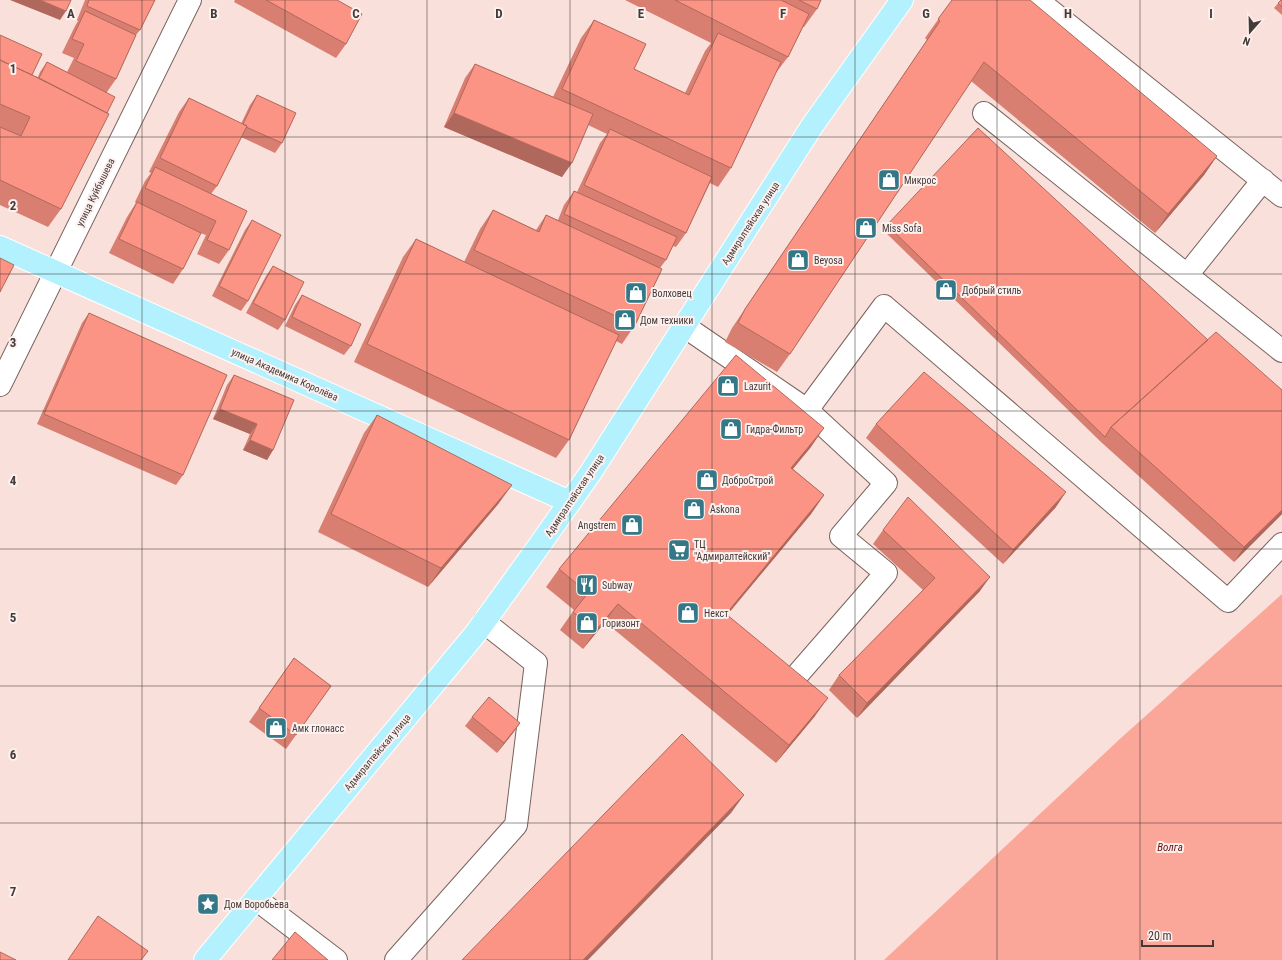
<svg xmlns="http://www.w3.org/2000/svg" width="1282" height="960" font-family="'Roboto Condensed',sans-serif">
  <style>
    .water { fill: #faa799 }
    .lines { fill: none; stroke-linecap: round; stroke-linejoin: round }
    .minor-casing { stroke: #79635f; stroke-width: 24 }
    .major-casing { stroke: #fff; stroke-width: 24 }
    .minor { stroke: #fff; stroke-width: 22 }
    .major { stroke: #b4f1fe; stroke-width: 22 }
    .wall { fill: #d87f72 }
    .shaded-wall { fill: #b0685c }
    .building { fill: #fb9484; stroke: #b0685c }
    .grid { fill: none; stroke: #443a38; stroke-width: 1; stroke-opacity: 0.55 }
    .labels { text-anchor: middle; stroke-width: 4; stroke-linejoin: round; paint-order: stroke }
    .poi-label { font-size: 10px; fill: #443a38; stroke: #fcf1ef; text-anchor: start }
    .street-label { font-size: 10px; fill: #443a38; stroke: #fcf1ef }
    .water-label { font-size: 11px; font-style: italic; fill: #690d06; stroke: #fcf1ef }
    .grid-label { font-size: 13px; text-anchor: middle; font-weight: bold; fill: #443a38; stroke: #fcf1ef; stroke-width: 4; stroke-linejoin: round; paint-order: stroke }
  </style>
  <rect width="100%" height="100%" fill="#fae0db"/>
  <path class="water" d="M1282 594V960H884L1122 737Z"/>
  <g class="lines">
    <g class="minor-casing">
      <path id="minor" d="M1037 0 1282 196
        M984 113 1282 351
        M1187 275 1263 180
        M684 326 807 410 884 306 1228 601 1282 544
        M0 385 190 0
        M798 674 886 573 841 536 886 483 807 410
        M256 899 336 960
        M396 960 516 825 536 663 484 622"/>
    </g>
    <g class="major-casing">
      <path id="major" d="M0 247 570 502
        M205 960 476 633 541 543 591 472 812 126 902 0"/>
    </g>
    <use href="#minor" class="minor"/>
    <use href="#major" class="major"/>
  </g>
  <path class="wall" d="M85 0H155L140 30 136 35 116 79 107 92V113L61 209 48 227 0 205V35L32 75 38 77 40 72 47 62 67 72 74 58 62 53 75 26 78 21 77 20Z
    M235 0H337L346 44 336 58 234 2Z
    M625 0H821L817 9 804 27H803L788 57 775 74 731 168 718 187 710 183 686 233 676 247 673 246 666 260 660 268 635 325 622 344 616 341 569 440 556 458 354 362 403 257 416 239 464 262 480 229 493 210 536 230 546 215 558 220 564 205 574 191 577 192 600 143 607 134 588 125 562 177 444 127 465 78 475 64 553 97 581 38 594 20 634 69 685 93 705 51 711 43Z
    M952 0 1217 156 1204 175 1155 233 971 81 790 354 777 372 725 342 732 328 927 40 925 38Z
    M1280 0H1282V15L1274 8 1281 0Z
    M257 95 282 143 275 153 241 137 217 186 211 194 229 250 219 264 197 254 206 235 200 233 183 269 173 284 109 253 127 217 136 203 135 202 145 181 151 173 149 172 179 112 189 98 241 124 250 105Z
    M252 220 248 301 241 311 212 296 245 230Z
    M887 225 1208 340 1282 390V514L1234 562 1101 442 883 230Z
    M273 266 285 320 278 330 246 313 266 276Z
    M302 295 351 346 344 355 285 326 295 305Z
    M89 313 183 475 176 485 37 424 82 323Z
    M234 375 273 450 267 460 243 450 250 434 213 419 227 385Z
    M377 415 499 503 428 587 318 532 364 433Z
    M876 424 1056 507 1003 564 866 438Z
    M811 447 793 469 824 495 811 514 727 615 815 716 776 763 605 622 583 649 560 630 574 610 546 587 559 569Z
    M883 530 980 591 857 718 829 690 839 675 923 590 873 544Z
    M294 658 331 686 286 749 249 722Z
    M472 717 520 723 513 733 497 753 465 726Z"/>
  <path class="shaded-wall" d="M10 0H40L66 11 60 20Z
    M454 113 572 163 562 177 444 127Z
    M1217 156 1204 175 1155 233 1168 214Z
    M220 409 257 424 250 434 213 419Z
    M824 428 811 447 778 486 791 468Z
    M250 440 273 450 267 460 243 450Z
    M512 485 499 503 428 587 441 568Z
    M1066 492 1056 507 1003 564 1013 550Z
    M824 495 811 514 713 632 726 614Z
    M1282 510V514L1234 562 1244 547Z
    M990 577 980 591 857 718 867 703Z
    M618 604 605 622 583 649 596 630Z
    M828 698 815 716 776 763 789 745Z
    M520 723 513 733 497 753 504 743Z
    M744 795 731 813 588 960H583Z"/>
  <path class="building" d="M40 0H71L66 11Z
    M89 0H155L140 30 87 6Z
    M266 0H337L362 14 346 44Z
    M675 0H781L809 14 788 57Z
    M799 0H821L817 9Z
    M952 0H1030L1217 156 1168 214 984 62 790 354 738 323 745 309 940 21 938 19Z
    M1281 0H1282V7L1278 3Z
    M85 11 136 35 116 79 76 61 84 44 72 39Z
    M594 20 646 44 634 69 689 95 718 33 781 62 731 168 562 89Z
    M0 35 42 54 32 75 0 60Z
    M0 60 34 76 109 114 61 209 0 180V127L21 136 30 117 0 104Z
    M47 62 115 97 107 113 39 78Z
    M475 64 593 114 572 163 454 113Z
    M257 95 296 113 282 143 246 127 247 126 243 124Z
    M189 98 247 126 217 186 160 158Z
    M978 128 1208 340 1111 427 1105 437 887 225Z
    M610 129 712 177 686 233 584 185Z
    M155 167 247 211 229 250 207 240 216 221 145 188Z
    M574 191 677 237 666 260 564 214Z
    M137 202 201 233 183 269 119 239Z
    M493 210 539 232 546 215 662 269 635 325 474 250Z
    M252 220 281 235 248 301 219 286Z
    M416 239 619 335 569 440 367 344Z
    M0 258 14 265 0 292Z
    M273 266 304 282 285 320 253 303Z
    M302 295 361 324 351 346 292 317Z
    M89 313 227 375 183 475 44 414Z
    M1216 332 1282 390V510L1244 547 1111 427Z
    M736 355 824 428 791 468 824 495 726 614 828 698 789 745 618 604 596 630 573 612 588 593 559 569Z
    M924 372 1066 492 1013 550 876 424Z
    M234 375 294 400 273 450 250 440 257 424 220 409Z
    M377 415 512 485 441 568 331 514Z
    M908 497 990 577 867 703 839 675 935 578 883 530Z
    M294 658 331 686 296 735 259 708Z
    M489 697 520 723 504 743 472 717Z
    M682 734 744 795 583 960H462Z
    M98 916 148 951 141 960H68Z
    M295 932 328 960H272Z
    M0 952 16 960H0Z"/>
  <path class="grid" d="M142 0V960M285 0V960M427 0V960M570 0V960M712 0V960M855 0V960M997 0V960M1140 0V960M0 137H1282M0 274H1282M0 411H1282M0 549H1282M0 686H1282M0 823H1282"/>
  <defs>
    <g id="shop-square" transform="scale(1.15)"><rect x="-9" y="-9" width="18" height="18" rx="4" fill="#347887" stroke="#fcf1ef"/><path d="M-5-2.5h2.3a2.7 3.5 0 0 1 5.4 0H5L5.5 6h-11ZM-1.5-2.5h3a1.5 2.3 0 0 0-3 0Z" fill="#fff"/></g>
    <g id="supermarket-square" transform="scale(1.15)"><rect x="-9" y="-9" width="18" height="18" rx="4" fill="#347887" stroke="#fcf1ef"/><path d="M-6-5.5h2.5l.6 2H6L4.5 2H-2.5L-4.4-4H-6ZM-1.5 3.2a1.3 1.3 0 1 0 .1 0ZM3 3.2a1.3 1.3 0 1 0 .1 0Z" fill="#fff"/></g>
    <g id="restaurant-square" transform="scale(1.15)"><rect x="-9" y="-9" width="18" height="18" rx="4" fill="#347887" stroke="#fcf1ef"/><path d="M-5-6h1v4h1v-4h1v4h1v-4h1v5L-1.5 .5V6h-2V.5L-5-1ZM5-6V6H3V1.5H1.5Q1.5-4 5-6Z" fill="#fff"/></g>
    <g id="sight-square" transform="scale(1.15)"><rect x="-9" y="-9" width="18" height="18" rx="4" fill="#347887" stroke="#fcf1ef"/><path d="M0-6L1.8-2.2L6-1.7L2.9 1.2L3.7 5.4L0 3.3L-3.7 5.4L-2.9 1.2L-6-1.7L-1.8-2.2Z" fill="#fff"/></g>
  </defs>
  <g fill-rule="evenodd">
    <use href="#shop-square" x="889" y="180"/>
    <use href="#shop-square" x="866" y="228"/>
    <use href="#shop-square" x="798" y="260"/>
    <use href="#shop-square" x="946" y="290"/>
    <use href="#shop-square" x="636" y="293"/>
    <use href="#shop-square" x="625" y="320"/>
    <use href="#shop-square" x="728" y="386"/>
    <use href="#shop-square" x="731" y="429"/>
    <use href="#shop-square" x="707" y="480"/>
    <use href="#shop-square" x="694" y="509"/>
    <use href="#shop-square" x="632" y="525"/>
    <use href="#supermarket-square" x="679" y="550"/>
    <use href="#restaurant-square" x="587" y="585"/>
    <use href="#shop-square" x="688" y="613"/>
    <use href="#shop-square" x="587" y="623"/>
    <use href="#shop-square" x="276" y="728"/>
    <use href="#sight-square" x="208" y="904"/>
  </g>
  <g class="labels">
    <g class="poi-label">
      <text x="904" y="184">Микрос</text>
      <text x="882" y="232">Miss Sofa</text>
      <text x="814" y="264">Beyosa</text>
      <text x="962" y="294">Добрый стиль</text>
      <text x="652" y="297">Волховец</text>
      <text x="640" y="324">Дом техники</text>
      <text x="744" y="390">Lazurit</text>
      <text x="746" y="433">Гидра-Фильтр</text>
      <text x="722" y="484">ДоброСтрой</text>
      <text x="710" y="513">Askona</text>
      <text x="616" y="529" text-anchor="end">Angstrem</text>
      <text x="694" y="548">ТЦ<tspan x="694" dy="12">"Адмиралтейский"</tspan></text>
      <text x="602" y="589">Subway</text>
      <text x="704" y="617">Некст</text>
      <text x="602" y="627">Горизонт</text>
      <text x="292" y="732">Амк глонасс</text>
      <text x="224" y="908">Дом Воробьева</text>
    </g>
    <g class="street-label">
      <text transform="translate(95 192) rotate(-64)" y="4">улица Куйбышева</text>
      <text transform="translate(750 223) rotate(-57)" y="4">Адмиралтейская улица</text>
      <text transform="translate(285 374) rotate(24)" y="4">улица Академика Королёва</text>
      <text transform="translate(574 495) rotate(-56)" y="4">Адмиралтейская улица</text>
      <text transform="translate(377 752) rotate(-50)" y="4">Адмиралтейская улица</text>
    </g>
    <g class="water-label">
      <text x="1170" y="851">Волга</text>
    </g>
  </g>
  <g class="grid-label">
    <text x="71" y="18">A</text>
    <text x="214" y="18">B</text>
    <text x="356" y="18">C</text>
    <text x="499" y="18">D</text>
    <text x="641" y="18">E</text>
    <text x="783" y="18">F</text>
    <text x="926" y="18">G</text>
    <text x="1068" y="18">H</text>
    <text x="1211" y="18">I</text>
    <text x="13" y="73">1</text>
    <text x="13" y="210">2</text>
    <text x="13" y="347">3</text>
    <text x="13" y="485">4</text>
    <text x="13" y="622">5</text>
    <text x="13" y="759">6</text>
    <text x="13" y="896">7</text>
  </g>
  <g transform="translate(1250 32) rotate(200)" stroke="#fcf1ef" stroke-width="3" paint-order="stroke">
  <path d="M0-3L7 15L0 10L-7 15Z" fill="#443a38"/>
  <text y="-6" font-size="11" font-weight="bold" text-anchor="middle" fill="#443a38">N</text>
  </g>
  <path d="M1142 940v6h71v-6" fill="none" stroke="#443a38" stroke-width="2"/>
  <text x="1148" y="940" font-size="12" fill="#443a38" stroke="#fcf1ef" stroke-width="3" paint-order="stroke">20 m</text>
</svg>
